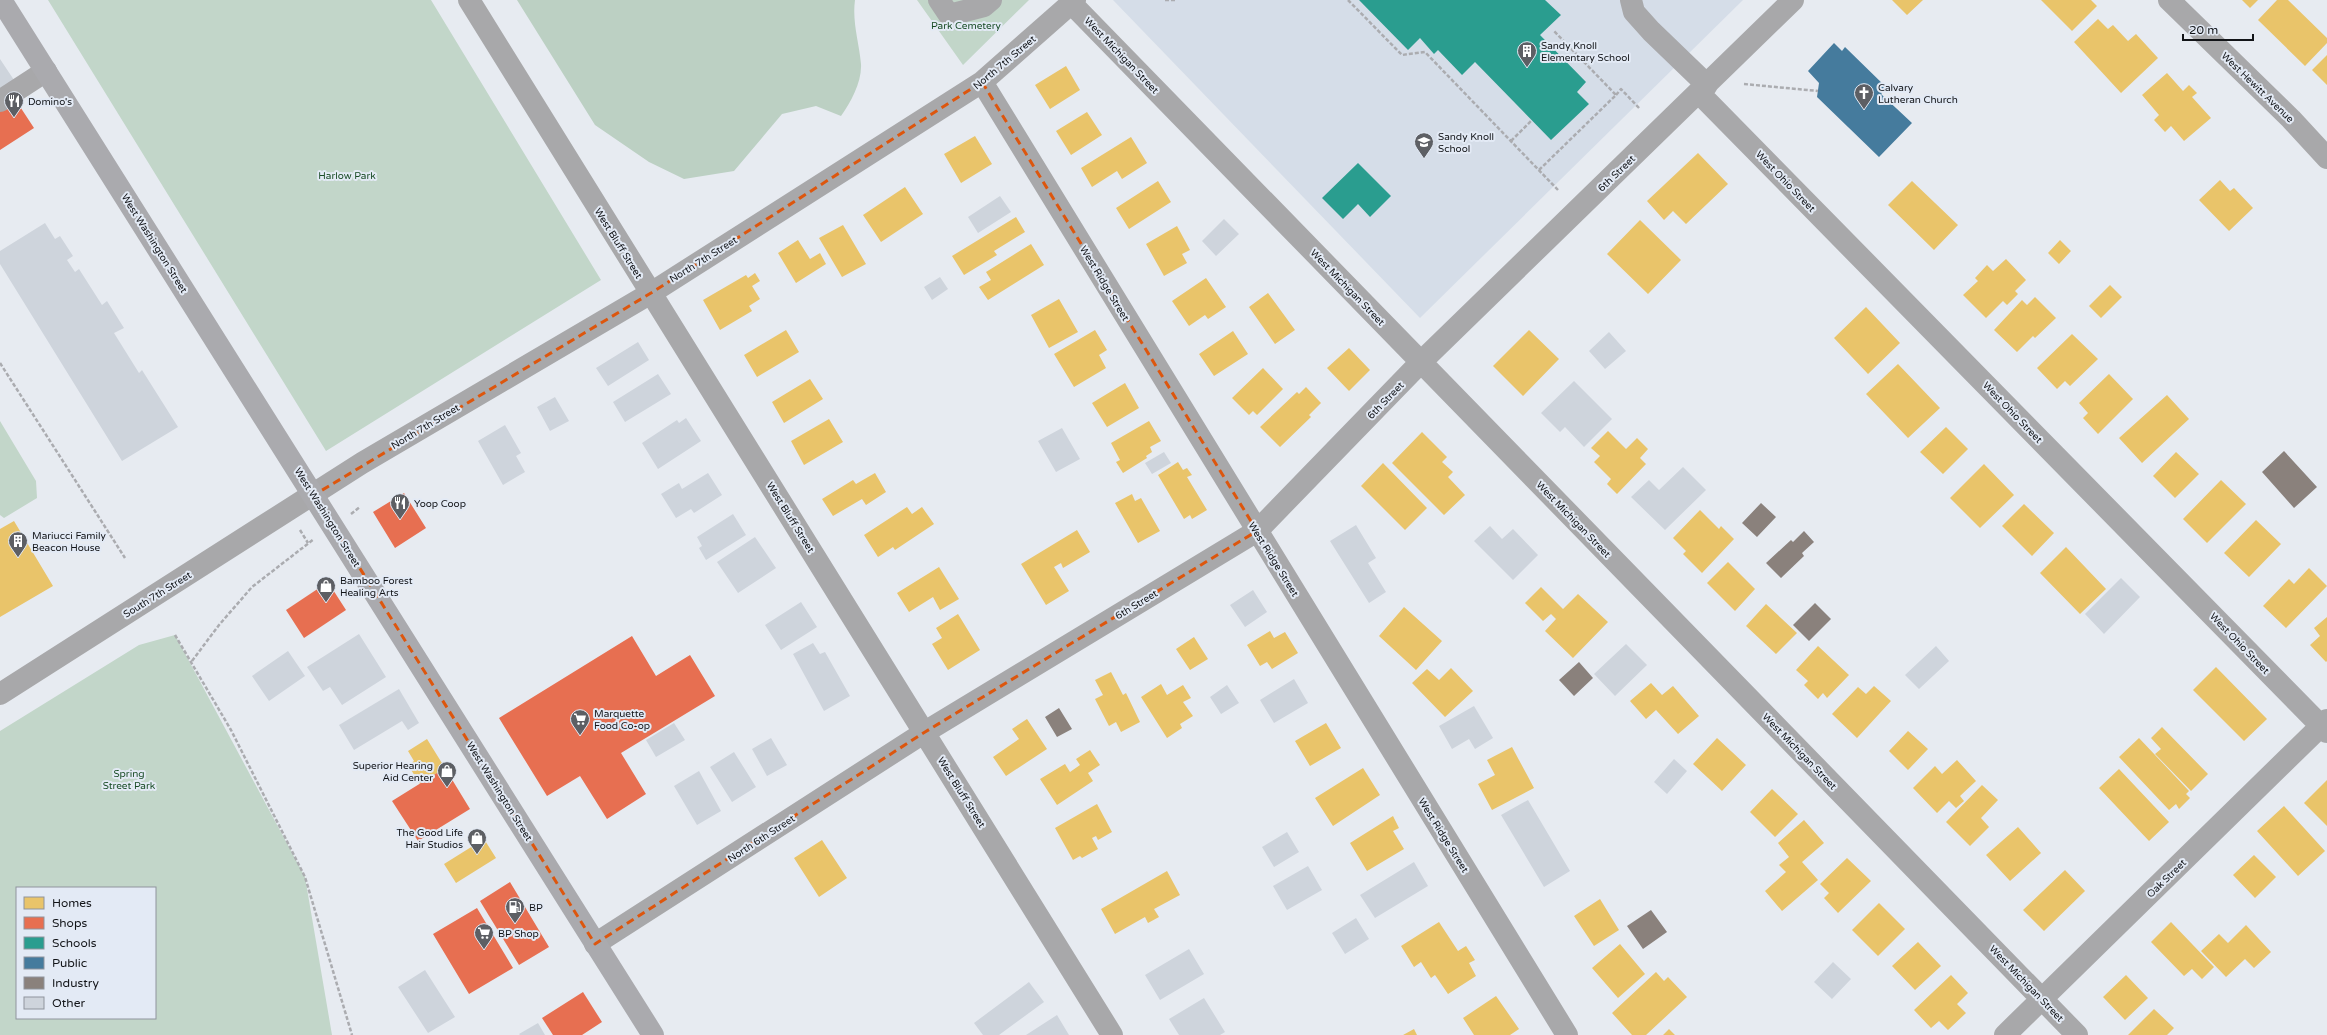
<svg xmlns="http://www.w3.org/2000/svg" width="2327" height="1035" font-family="'Varela Round',sans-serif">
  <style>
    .built { fill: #d5dde8 }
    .green { fill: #c2d6c9; fill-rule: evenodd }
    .forest { fill: #bcd0c3 }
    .homes { fill: #e9c46a }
    .shops { fill: #e76f51 }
    .schools { fill: #2a9d8f }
    .public { fill: #457b9d }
    .industry { fill: #8a817c }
    .building { fill: #ced4dc }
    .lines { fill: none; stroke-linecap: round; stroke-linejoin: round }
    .path { stroke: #abacb0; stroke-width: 2.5; stroke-dasharray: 4 2; stroke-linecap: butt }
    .minor { stroke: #a8a8aa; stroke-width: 22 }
    .major { stroke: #aaaaae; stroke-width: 22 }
    .marked { fill: none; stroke: #dd560d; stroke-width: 3; stroke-dasharray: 8 5; stroke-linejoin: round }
    .labels { text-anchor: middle; stroke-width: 4; stroke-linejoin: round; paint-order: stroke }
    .park-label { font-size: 10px; fill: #194c26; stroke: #e3eaf5 }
    .poi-label { font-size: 10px; fill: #121418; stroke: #e3eaf5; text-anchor: start }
    .street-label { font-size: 10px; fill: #121418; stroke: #e3eaf5 }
  </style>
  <rect width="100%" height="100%" fill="#e7ebf1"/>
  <path class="built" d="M1113 0H1743L1420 318Z"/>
  <path class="green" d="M48 0H431L601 280 326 451Z
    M917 0H1029L963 65Z
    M0 421 36 481 37 498 4 518 0 515Z
    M175 635 305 877 332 1035H0V731L139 645ZM17 888H155V1018H17Z"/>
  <path class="forest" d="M517 0H855C852 22 859 42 861 64 862 82 851 102 841 116L816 106 782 114 734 171 684 179 649 162 595 125Z"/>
  <path class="homes" d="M1892 0H1923L1907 15Z
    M2041 0H2091L2097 6 2072 31Z
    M2242 0H2258L2250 8Z
    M2277 0H2288L2327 38V43L2305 66 2258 20Z
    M2098 19 2108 29 2113 25 2128 41 2136 34 2158 58 2121 93 2074 42Z
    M2327 55V85L2312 70Z
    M1066 66 1080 90 1050 109 1035 85Z
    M2167 73 2183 91 2189 85 2197 93 2192 97 2211 118 2184 141 2171 126 2165 132 2154 120 2159 115 2142 95Z
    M1087 112 1102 135 1071 155 1056 131Z
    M975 136 992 164 961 183 944 154Z
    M1131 137 1147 163 1122 179 1117 171 1092 187 1081 168Z
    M1698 153 1728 184 1686 224 1673 211 1664 220 1647 201Z
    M2220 180 2230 191 2234 188 2253 208 2229 231 2199 200Z
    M1158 181 1171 202 1129 229 1116 208Z
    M1912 181 1958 225 1934 250 1888 205Z
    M905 187 923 214 881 242 863 215Z
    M1016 217 1025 232 994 251 997 255 964 275 952 256Z
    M1640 220 1681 260 1648 294 1607 254Z
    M843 225 866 264 842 277 819 238Z
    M1177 226 1190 250 1182 254 1187 263 1164 276 1146 244Z
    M798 240 810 259 820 253 826 264 796 283 778 253Z
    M2060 240 2071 251 2059 264 2048 253Z
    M1031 244 1044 265 988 300 979 287 991 280 986 272Z
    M2006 259 2026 280 2015 291 2018 294 2007 305 2003 301 1986 318 1963 295 1978 281 1975 278 1987 265 1993 271Z
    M755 273 760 281 752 286 760 299 749 306 752 311 720 330 703 300 746 275 748 278Z
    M1206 278 1226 307 1208 319 1205 315 1189 326 1172 301Z
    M2110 285 2122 297 2101 318 2089 306Z
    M1268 293 1295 330 1275 344 1249 307Z
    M2035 297 2056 318 2035 338 2033 336 2017 352 1994 330 2022 300 2027 305Z
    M1059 299 1078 332 1049 348 1031 315Z
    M1866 307 1900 343 1868 374 1834 338Z
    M786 330 799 352 757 377 744 355Z
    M1095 330 1107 350 1099 355 1106 368 1074 387 1054 354Z
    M1529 330 1559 359 1523 396 1493 366Z
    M1233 331 1248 354 1214 376 1199 354Z
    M2072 334 2098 359 2070 386 2065 381 2057 389 2037 368Z
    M1349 348 1370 370 1349 391 1327 368Z
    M1898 364 1940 408 1908 438 1866 394Z
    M1263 368 1283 389 1257 415 1253 411 1249 415 1232 398Z
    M2109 374 2133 399 2098 434 2083 418 2088 413 2079 403Z
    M810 379 823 399 784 423 772 402Z
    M1125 383 1139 408 1107 427 1092 403Z
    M1306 387 1321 403 1309 415 1311 417 1280 447 1260 427 1297 392 1299 394Z
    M2167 395 2189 419 2142 463 2119 438Z
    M829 419 843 442 804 465 791 441Z
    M1149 421 1161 441 1150 447 1152 452 1146 456 1147 458 1123 473 1116 462 1120 460 1111 443Z
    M1946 427 1968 449 1943 474 1920 452Z
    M1608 431 1626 449 1637 438 1648 449 1640 458 1646 464 1617 494 1607 484 1611 479 1594 462 1600 456 1591 448Z
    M1422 432 1447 457 1442 462 1453 472 1448 477 1465 495 1444 515 1392 463Z
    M2176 452 2199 474 2175 498 2153 476Z
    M1178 462 1183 470 1187 468 1192 475 1187 477 1207 510 1192 519 1190 515 1184 519 1158 475Z
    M1383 463 1427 508 1405 530 1361 486Z
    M1984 464 2014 495 1980 528 1950 498Z
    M875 473 886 492 866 505 862 499 833 516 822 499 853 480 856 484Z
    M2221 480 2246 504 2207 543 2183 519Z
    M1132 494 1135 501 1141 498 1160 531 1138 543 1115 503Z
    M2024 504 2054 533 2032 556 2002 526Z
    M907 507 912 514 922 507 934 524 895 550 893 547 878 557 864 535Z
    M1700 510 1719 529 1721 526 1734 539 1702 573 1683 554 1686 551 1673 538Z
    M2256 520 2281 544 2249 577 2224 553Z
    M14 521 53 586 0 617V529Z
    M1077 530 1090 552 1063 568 1061 563 1054 567 1069 591 1046 605 1021 564Z
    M2066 547 2106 589 2080 614 2040 573Z
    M1728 562 1755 589 1735 611 1707 583Z
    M939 567 959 599 940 610 933 597 909 612 897 593Z
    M2309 568 2327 586 2286 628 2263 606 2289 579 2294 584Z
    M1541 587 1563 609 1578 594 1608 622 1573 658 1545 631 1556 619 1551 614 1543 621 1525 603Z
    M1766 604 1797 633 1776 654 1746 626Z
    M1404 607 1442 641 1416 670 1379 636Z
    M958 614 980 650 948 670 932 644 942 638 936 628Z
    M2327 617V661L2326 662 2310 645 2320 636 2314 628Z
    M1270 631 1274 638 1285 632 1298 653 1272 669 1267 662 1260 666 1247 645Z
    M1194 637 1208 659 1190 670 1176 649Z
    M1818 646 1849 675 1827 698 1823 693 1818 699 1804 685 1808 681 1796 670Z
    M2216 667 2267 719 2244 741 2193 690Z
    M1451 668 1473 691 1445 717 1412 683 1427 669 1439 680Z
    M1111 672 1123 695 1126 693 1140 722 1121 732 1116 722 1109 726 1095 699 1103 695 1095 680Z
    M1651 683 1662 695 1673 686 1699 716 1678 734 1656 710 1646 719 1630 701Z
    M1161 684 1167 695 1183 685 1191 698 1183 702 1193 716 1180 724 1182 728 1167 738 1141 697Z
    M1874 686 1891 701 1857 738 1832 714 1858 687 1866 694Z
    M1027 719 1047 749 1006 776 993 757 1019 739 1012 729Z
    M1326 723 1341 748 1310 766 1295 741Z
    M2162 727 2208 774 2191 791 2155 754 2161 749 2151 738Z
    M1908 731 1928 749 1908 770 1889 751Z
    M1717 738 1746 765 1722 791 1693 764Z
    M2139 738 2189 791 2186 794 2190 798 2179 809 2176 804 2169 810 2119 757Z
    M427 739 445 768 420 784 408 765 414 761 408 751Z
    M1512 747 1534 788 1492 810 1478 784 1495 775 1487 760Z
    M1090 750 1100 765 1088 773 1093 781 1057 805 1040 779 1065 764 1070 772 1080 765 1076 759Z
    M1957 760 1976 781 1960 796 1964 801 1956 808 1949 801 1937 813 1913 788 1935 766 1942 774Z
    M1363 768 1380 795 1333 826 1315 798Z
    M2119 769 2169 822 2149 841 2099 788Z
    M2327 780V826L2304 803Z
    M1982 785 1998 800 1981 818 1989 827 1970 846 1946 822Z
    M1772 789 1798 814 1775 837 1750 812Z
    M1097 804 1112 832 1098 840 1096 836 1092 838 1098 849 1082 858 1080 856 1073 860 1055 828Z
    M2284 806 2325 851 2298 876 2257 831Z
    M1393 816 1399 828 1393 831 1404 849 1367 871 1350 843Z
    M1804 820 1824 843 1802 862 1818 880 1782 911 1765 891 1786 872 1779 865 1789 857 1778 843Z
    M2018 827 2041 853 2010 881 1986 855Z
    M484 839 496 858 456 883 444 864Z
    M822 840 847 878 819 897 794 858Z
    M2254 855 2276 877 2255 898 2233 875Z
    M1847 858 1871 881 1838 913 1824 898 1829 893 1820 884Z
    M2065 870 2085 891 2044 931 2023 910Z
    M1167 871 1180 895 1154 909 1159 917 1148 923 1145 917 1115 934 1101 909Z
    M1600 899 1619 930 1594 946 1574 916Z
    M1879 903 1905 929 1878 956 1852 930Z
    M1439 922 1458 951 1466 946 1475 960 1469 963 1476 976 1448 994 1435 975 1431 978 1421 962 1414 967 1401 946Z
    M2171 922 2214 967 2202 979 2192 969 2184 976 2151 942Z
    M2246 925 2271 952 2254 968 2245 959 2226 977 2201 951 2219 934 2228 943Z
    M1918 942 1941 966 1915 990 1892 966Z
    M1620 944 1645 974 1618 998 1592 968Z
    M1656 972 1664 981 1668 977 1687 997 1646 1035H1632L1612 1013Z
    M1951 975 1968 993 1957 1004 1966 1013 1948 1030 1939 1021 1931 1028 1914 1010Z
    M2126 975 2148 998 2125 1020 2103 997Z
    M1496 996 1519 1029 1510 1035H1474L1463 1018Z
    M2154 1009 2174 1028 2167 1035H2128Z
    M1414 1029 1417 1035H1403Z
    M1669 1029 1675 1035H1663Z"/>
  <path class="shops" d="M15 99 34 128 0 150V108Z
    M404 493 426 528 395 548 373 512Z
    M328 582 346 610 304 638 286 610Z
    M632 636 656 676 690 655 715 696 621 753 646 794 607 819 580 776 547 796 499 718Z
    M445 768 470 809 418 841 392 801Z
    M510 882 549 947 519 965 480 901Z
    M477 908 513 968 469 994 433 934Z
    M583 992 602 1022 582 1035H553L542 1018Z"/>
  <path class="schools" d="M1359 0H1545L1561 15 1540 35 1586 82 1577 92 1589 104 1551 140 1475 62 1462 75 1438 50 1434 54 1420 38 1408 50Z
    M1358 163 1391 196 1370 217 1358 204 1343 219 1322 198Z"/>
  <path class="public" d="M1834 43 1842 51 1845 47 1887 88 1881 94 1912 123 1879 157 1817 97 1819 83 1808 71Z"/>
  <path class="industry" d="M2284 451 2317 487 2294 508 2262 472Z
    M1761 503 1776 517 1757 537 1742 523Z
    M1804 531 1814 542 1802 553 1804 556 1781 578 1766 563 1791 540 1793 542Z
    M1815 603 1831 619 1809 641 1793 625Z
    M1579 662 1593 678 1574 696 1559 680Z
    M1059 708 1072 729 1057 737 1045 717Z
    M1651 910 1667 932 1643 949 1627 926Z"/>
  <path class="building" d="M0 59 14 80 0 89Z
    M1000 196 1011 212 978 233 968 217Z
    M1224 219 1239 234 1216 256 1202 241Z
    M45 223 55 239 60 236 73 256 67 260 75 272 79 269 102 305 107 301 124 328 114 333 139 373 142 370 178 427 122 461 0 264V251Z
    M940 277 948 289 932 300 924 287Z
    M1609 332 1626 351 1605 369 1589 351Z
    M638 342 649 360 608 386 596 368Z
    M658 374 671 394 625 422 613 402Z
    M1574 381 1612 419 1584 447 1565 427 1560 432 1541 413Z
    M555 397 569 421 550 431 537 407Z
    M686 418 701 441 658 469 642 443 677 420 679 423Z
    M505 425 521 453 516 456 525 472 503 485 478 441Z
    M1062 428 1080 459 1056 472 1038 441Z
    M1164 452 1171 463 1152 474 1145 463Z
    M1683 467 1706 490 1665 530 1631 497 1649 480 1659 490Z
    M708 473 722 495 694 513 691 509 676 518 661 494 679 483 682 489Z
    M733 514 746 535 706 560 699 548 702 546 697 537Z
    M1356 525 1376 558 1368 563 1386 592 1369 603 1330 541Z
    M1490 526 1502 539 1513 529 1538 555 1513 580 1474 541Z
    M755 537 776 568 738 593 717 562Z
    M2121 578 2140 597 2104 634 2085 614Z
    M1253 590 1267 612 1245 627 1230 605Z
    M801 602 817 627 781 650 765 625Z
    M359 634 386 677 342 705 330 687 323 691 307 667Z
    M813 643 820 654 825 652 850 696 824 711 793 654Z
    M1626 644 1647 665 1615 696 1594 674Z
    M1936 646 1949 661 1919 689 1905 675Z
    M288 651 305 676 269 701 252 676Z
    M1294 679 1308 703 1274 723 1260 700Z
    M1227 685 1239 703 1221 714 1210 697Z
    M399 689 419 723 408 730 402 721 354 750 339 725Z
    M1474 706 1493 738 1475 749 1469 739 1452 749 1439 726Z
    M674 723 685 740 656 757 646 740Z
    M771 738 787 765 767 776 752 749Z
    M734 752 756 787 732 802 710 767Z
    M1674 759 1687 771 1667 794 1654 782Z
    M699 771 721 811 697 825 674 786Z
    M1528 800 1570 871 1544 887 1501 815Z
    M1287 832 1299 852 1274 867 1262 847Z
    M1414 862 1428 886 1375 918 1360 895Z
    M1308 866 1322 890 1287 910 1273 886Z
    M1356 918 1369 939 1345 954 1332 933Z
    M1189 949 1204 974 1160 1000 1145 975Z
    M1833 962 1851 979 1832 999 1814 982Z
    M425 970 455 1017 428 1033 398 987Z
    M1029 982 1044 1002 999 1035H983L974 1023Z
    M1204 998 1225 1032 1220 1035H1179L1169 1019Z
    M1057 1015 1069 1035H1026Z
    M538 1023 545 1035H520L519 1034Z"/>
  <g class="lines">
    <path class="path" d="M1165 0H1176
      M1348 0 1402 55 1425 52 1558 190
      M1744 84 1818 91
      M1616 95 1621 89 1640 109
      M1511 141 1532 120
      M1539 170 1616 95 1553 30
      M0 363 125 558
      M351 514 360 507
      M300 530 308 543
      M175 635 231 730 305 877 352 1035
      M192 661 219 625 252 587 314 539"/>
    <path class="minor" d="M469 0 1112 1035
      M939 0 949 15 984 6 991 0
      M1631 0 1634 12 1651 31 1707 85
      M2169 0 2291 119 2327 158
      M1072 4 2077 1035
      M982 82 1567 1035
      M1699 93 2327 732
      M0 101 46 71
      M0 694 362 463 651 293 982 82 1075 0
      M595 944 925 732 1257 531 1421 362 1793 0
      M2005 1035 2327 720"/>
    <path class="major" d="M1 0 653 1035"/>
  </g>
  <path class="marked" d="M982 82 1257 531 925 732 595 944 314 495 651 293Z"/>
  <defs>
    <g id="building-pin" transform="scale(1)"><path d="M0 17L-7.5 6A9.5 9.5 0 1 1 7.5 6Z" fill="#5d5f64" stroke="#e3eaf5"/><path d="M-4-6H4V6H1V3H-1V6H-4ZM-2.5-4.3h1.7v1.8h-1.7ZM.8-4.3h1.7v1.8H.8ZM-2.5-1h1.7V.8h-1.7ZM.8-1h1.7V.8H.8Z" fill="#fff"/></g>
    <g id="church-pin" transform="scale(1)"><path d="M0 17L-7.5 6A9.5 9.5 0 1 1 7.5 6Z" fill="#5d5f64" stroke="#e3eaf5"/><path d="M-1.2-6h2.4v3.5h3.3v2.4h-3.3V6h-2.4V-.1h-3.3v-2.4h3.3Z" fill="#fff"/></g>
    <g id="restaurant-pin" transform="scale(1)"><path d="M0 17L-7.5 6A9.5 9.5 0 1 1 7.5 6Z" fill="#5d5f64" stroke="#e3eaf5"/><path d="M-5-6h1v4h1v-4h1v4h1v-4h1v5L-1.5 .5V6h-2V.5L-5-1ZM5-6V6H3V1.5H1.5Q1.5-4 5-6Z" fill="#fff"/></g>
    <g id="school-pin" transform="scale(1)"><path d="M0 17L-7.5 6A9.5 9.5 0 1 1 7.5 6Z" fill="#5d5f64" stroke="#e3eaf5"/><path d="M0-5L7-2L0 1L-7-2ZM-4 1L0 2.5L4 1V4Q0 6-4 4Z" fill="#fff"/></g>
    <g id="shop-pin" transform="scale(1)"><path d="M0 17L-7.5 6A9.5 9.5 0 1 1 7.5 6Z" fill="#5d5f64" stroke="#e3eaf5"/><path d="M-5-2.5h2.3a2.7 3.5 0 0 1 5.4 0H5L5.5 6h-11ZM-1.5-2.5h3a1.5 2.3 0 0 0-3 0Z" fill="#fff"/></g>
    <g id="supermarket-pin" transform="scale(1)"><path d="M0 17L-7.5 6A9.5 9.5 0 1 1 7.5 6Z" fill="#5d5f64" stroke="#e3eaf5"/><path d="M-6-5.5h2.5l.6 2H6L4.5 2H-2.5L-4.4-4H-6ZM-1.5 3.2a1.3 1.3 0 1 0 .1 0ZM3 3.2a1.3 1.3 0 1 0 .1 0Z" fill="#fff"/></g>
    <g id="fuel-pin" transform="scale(1)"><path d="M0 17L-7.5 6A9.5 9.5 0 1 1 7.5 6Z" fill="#5d5f64" stroke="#e3eaf5"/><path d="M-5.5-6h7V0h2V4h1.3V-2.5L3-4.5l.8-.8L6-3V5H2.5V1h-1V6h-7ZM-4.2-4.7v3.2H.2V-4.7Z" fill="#fff"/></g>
  </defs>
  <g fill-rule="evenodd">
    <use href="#building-pin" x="1527" y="51"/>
    <use href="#church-pin" x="1864" y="93"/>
    <use href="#restaurant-pin" x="14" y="101"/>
    <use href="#school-pin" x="1424" y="142"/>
    <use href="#restaurant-pin" x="400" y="503"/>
    <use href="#building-pin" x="18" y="541"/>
    <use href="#shop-pin" x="326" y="586"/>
    <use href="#supermarket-pin" x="580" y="719"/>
    <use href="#shop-pin" x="447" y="771"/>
    <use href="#shop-pin" x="477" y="838"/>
    <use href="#fuel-pin" x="515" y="907"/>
    <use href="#supermarket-pin" x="484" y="933"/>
  </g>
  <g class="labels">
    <g class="park-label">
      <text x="966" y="29">Park Cemetery</text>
      <text x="347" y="179">Harlow Park</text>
      <text x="129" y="777">Spring<tspan x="129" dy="12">Street Park</tspan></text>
    </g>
    <g class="poi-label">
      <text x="1541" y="49">Sandy Knoll<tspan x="1541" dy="12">Elementary School</tspan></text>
      <text x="1878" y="91">Calvary<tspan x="1878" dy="12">Lutheran Church</tspan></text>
      <text x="28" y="105">Domino's</text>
      <text x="1438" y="140">Sandy Knoll<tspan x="1438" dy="12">School</tspan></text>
      <text x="414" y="507">Yoop Coop</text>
      <text x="32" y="539">Mariucci Family<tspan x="32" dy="12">Beacon House</tspan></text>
      <text x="340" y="584">Bamboo Forest<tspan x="340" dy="12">Healing Arts</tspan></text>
      <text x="594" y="717">Marquette<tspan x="594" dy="12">Food Co-op</tspan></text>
      <text x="433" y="769" text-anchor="end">Superior Hearing<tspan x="433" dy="12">Aid Center</tspan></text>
      <text x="463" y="836" text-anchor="end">The Good Life<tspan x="463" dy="12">Hair Studios</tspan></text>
      <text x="529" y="911">BP</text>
      <text x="498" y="937">BP Shop</text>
    </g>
    <g class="street-label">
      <text transform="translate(1122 55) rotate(46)" y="4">West Michigan Street</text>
      <text transform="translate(1004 62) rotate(-40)" y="4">North 7th Street</text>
      <text transform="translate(2258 87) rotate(44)" y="4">West Hewitt Avenue</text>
      <text transform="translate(1616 173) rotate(-44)" y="4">6th Street</text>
      <text transform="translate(1786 181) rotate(46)" y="4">West Ohio Street</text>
      <text transform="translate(155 243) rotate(58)" y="4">West Washington Street</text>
      <text transform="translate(619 243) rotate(58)" y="4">West Bluff Street</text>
      <text transform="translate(703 259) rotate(-32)" y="4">North 7th Street</text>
      <text transform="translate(1105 283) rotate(59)" y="4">West Ridge Street</text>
      <text transform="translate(1348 287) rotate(46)" y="4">West Michigan Street</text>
      <text transform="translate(1385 400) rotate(-46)" y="4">6th Street</text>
      <text transform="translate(2013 412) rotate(46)" y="4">West Ohio Street</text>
      <text transform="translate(425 426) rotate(-31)" y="4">North 7th Street</text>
      <text transform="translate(328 517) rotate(58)" y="4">West Washington Street</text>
      <text transform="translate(791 517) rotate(58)" y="4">West Bluff Street</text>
      <text transform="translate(1574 519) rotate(46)" y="4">West Michigan Street</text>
      <text transform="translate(1274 559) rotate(58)" y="4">West Ridge Street</text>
      <text transform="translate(157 594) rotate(-32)" y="4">South 7th Street</text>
      <text transform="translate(1136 604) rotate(-31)" y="4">6th Street</text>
      <text transform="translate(2240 643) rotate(46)" y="4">West Ohio Street</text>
      <text transform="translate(1800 751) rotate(46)" y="4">West Michigan Street</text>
      <text transform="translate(500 791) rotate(58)" y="4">West Washington Street</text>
      <text transform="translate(962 792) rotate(58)" y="4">West Bluff Street</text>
      <text transform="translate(1444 835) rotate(58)" y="4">West Ridge Street</text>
      <text transform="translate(761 838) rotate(-33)" y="4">North 6th Street</text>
      <text transform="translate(2166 878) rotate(-44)" y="4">Oak Street</text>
      <text transform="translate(2027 983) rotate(46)" y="4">West Michigan Street</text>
    </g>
  </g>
  <rect x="16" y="887" width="140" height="132" fill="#e3eaf5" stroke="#8f949d"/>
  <rect x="24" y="897" width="20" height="12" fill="#e9c46a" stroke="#8f949d"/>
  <text x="52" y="907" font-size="12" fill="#121418">Homes</text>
  <rect x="24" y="917" width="20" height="12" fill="#e76f51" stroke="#8f949d"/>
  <text x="52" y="927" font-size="12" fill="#121418">Shops</text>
  <rect x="24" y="937" width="20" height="12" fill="#2a9d8f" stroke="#8f949d"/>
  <text x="52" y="947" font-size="12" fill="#121418">Schools</text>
  <rect x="24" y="957" width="20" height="12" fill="#457b9d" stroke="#8f949d"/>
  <text x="52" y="967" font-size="12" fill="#121418">Public</text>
  <rect x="24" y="977" width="20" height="12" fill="#8a817c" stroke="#8f949d"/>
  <text x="52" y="987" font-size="12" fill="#121418">Industry</text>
  <rect x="24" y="997" width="20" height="12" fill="#ced4dc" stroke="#8f949d"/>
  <text x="52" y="1007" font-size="12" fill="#121418">Other</text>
  <path d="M2183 34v6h70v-6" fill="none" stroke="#121418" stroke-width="2"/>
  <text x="2189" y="34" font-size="12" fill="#121418" stroke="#e3eaf5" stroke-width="3" paint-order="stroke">20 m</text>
</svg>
